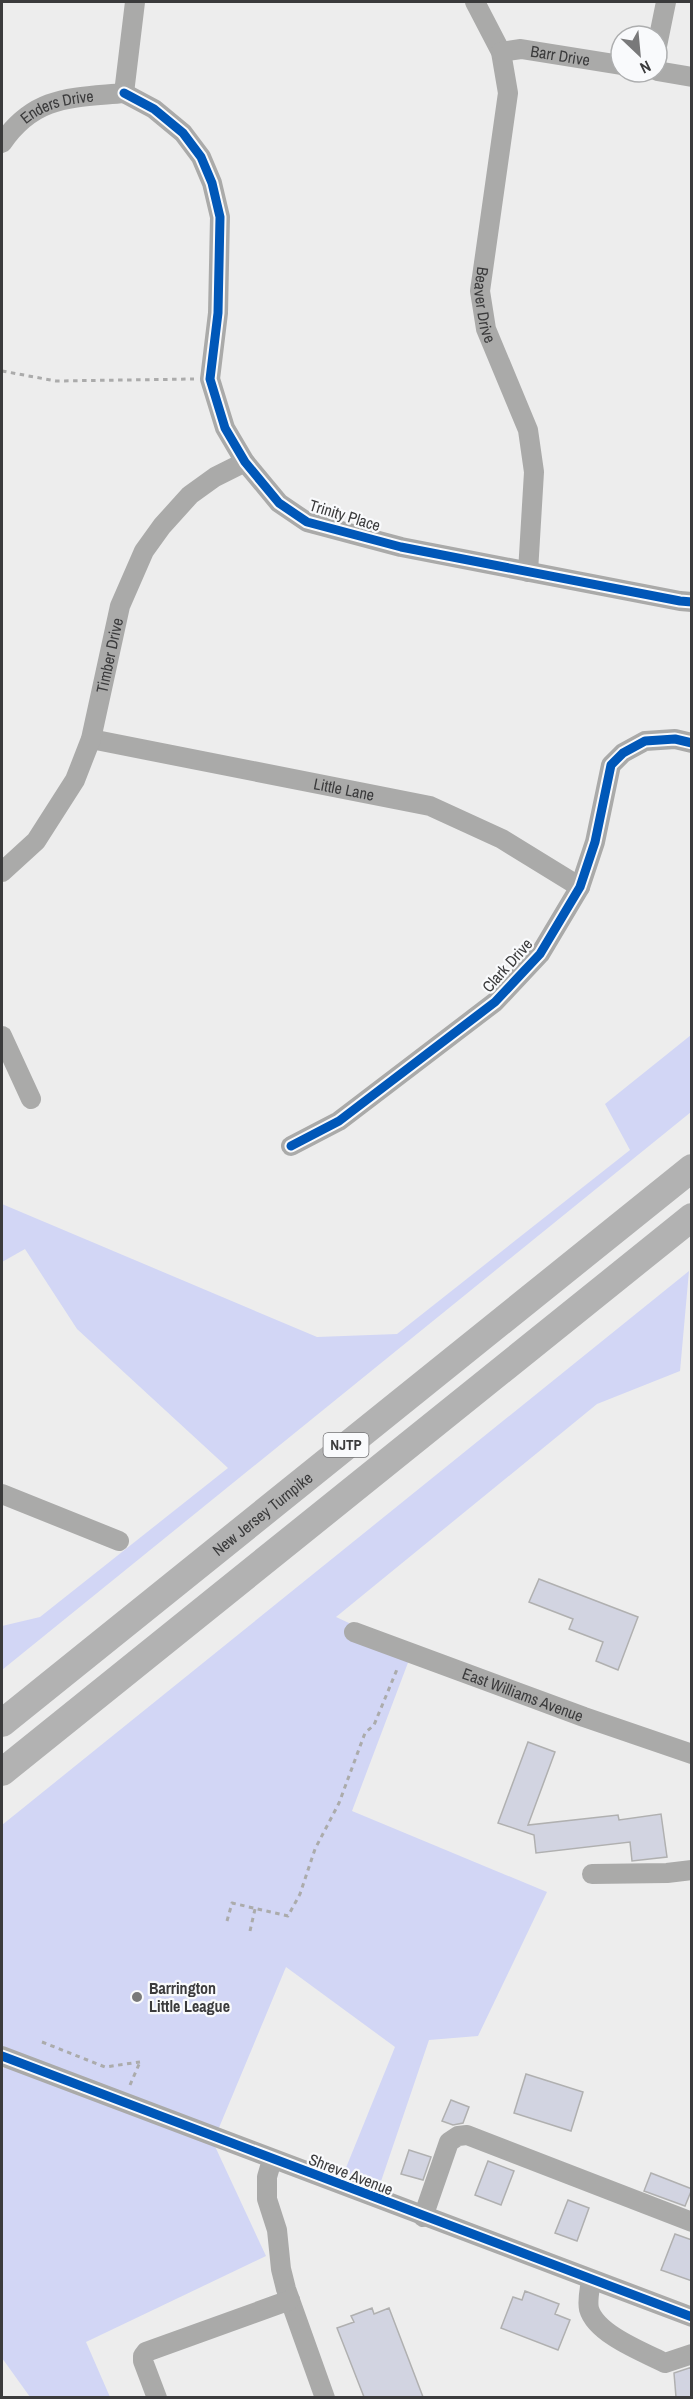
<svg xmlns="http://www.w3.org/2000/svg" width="693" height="2399" font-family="'Archivo Narrow',sans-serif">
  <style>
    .green { fill: #d2d6f5 }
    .building { fill: #d2d4e1; stroke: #b0b0b0; stroke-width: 1.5 }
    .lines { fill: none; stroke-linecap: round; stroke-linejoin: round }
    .path { stroke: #ababab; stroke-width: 3; stroke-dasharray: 4.5 4.5; stroke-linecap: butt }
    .minor { stroke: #aaaaa9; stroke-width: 20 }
    .highway { stroke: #b2b2b2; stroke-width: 28 }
    .cycleway-casing { stroke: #f9fafc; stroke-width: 13 }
    .cycleway { stroke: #0057b8; stroke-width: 9 }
    .poi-dot { fill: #79797a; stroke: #f9fafc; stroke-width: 2 }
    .labels { text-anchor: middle; stroke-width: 4.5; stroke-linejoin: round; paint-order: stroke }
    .shield { fill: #f9fafc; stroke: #747476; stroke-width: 1.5 }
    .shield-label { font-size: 15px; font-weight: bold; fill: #3b3b3c }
    .street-label { font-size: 16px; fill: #3b3b3c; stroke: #f9fafc }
    .poi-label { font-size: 16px; font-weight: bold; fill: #3b3b3c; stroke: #f9fafc; text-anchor: start }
  </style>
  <rect width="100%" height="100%" fill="#ededed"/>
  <path class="green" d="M691 1035V1112L2 1670V1626L40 1617 228 1468 77 1329 25 1249 2 1262V1204L317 1337 397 1334 630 1150 605 1104Z
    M689 1271 680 1371 597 1404 336 1617 412 1652 352 1811 547 1892 478 2036 429 2040 375 2199 339 2185 395 2047 286 1967 213 2142 266 2256 86 2342 110 2397H30L2 2358V2072L7 2059 2 2057V1825Z"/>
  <path class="building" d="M539 1579 638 1617 618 1670 596 1661 603 1642 569 1629 573 1619 529 1602Z
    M528 1742 555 1752 528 1825 618 1815 619 1820 661 1814 667 1857 632 1861 630 1842 536 1853 534 1835 498 1823Z
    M526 2074 583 2092 571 2131 514 2113Z
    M451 2100 469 2107 463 2123 453 2125 442 2121Z
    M409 2150 431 2157 423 2180 401 2174Z
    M488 2161 514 2171 501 2205 475 2195Z
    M651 2173 692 2189 685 2206 644 2191Z
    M568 2200 589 2208 577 2241 555 2233Z
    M675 2234 692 2240V2281L661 2270Z
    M525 2291 559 2304 555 2314 570 2320 558 2350 501 2328 513 2297 522 2300Z
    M372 2308 374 2314 389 2308 423 2397H364L337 2328 354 2322 351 2316Z
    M692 2367V2397H676L674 2373Z"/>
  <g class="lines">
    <path class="path" d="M2 371 56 381 194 379
      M227 1921 232 1903 288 1916 300 1894 315 1849 339 1803 365 1733 374 1725 398 1667
      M250 1931 255 1909
      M42 2042 105 2067 140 2062
      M130 2085 140 2062"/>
    <g class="minor">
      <path id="s1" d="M475 2 501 52 508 93 480 291 486 329 528 430 534 472 528 572"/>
      <path d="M657 46 666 2"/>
      <path id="s2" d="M501 52 521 49 621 65"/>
      <path d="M657 71 692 77"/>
      <path d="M124 93 154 109 183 133 201 157 212 183 220 217 218 313 210 379 225 428 245 462 279 503 307 522 401 547 680 601 692 602"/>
      <path d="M124 93 135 2"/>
      <path id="s3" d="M2 143C35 95 72 98 124 93"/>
      <path id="s4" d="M91 739 430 806 502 839 580 887"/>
      <path id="s5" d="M2 872 36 841 75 780 91 739 120 606 144 551 162 526 190 495 215 477 245 462"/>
      <path d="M2 1036 31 1099"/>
      <path d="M291 1146 339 1121 495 1002 540 954 580 887 595 842 611 765 623 753 645 741 675 739 692 743"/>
      <path d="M2 1494 119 1541"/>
      <path id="s6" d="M354 1632 584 1717 692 1754"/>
      <path d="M592 1874 667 1873 692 1870"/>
      <path d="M2 2056 692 2317"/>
      <path d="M272 2160 267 2177V2199L277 2230 281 2269 286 2289 325 2398"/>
      <path d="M423 2217 449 2142 458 2136 467 2135 692 2222"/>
      <path d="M591 2280C590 2289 587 2300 589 2309 596 2334 643 2352 665 2363L692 2354"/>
      <path d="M157 2398 143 2361V2356L146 2352 290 2300"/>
    </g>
    <g class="highway">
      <path id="s7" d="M2 1723 692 1168"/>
      <path d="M2 1772 692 1217"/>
    </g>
    <g class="cycleway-casing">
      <path id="cycleway" d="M124 93 154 109 183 133 201 157 212 183 220 217 218 313 210 379 225 428 245 462 279 503 307 522 401 547 680 601 692 602
        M291 1146 339 1121 495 1002 540 954 580 887 595 842 611 765 623 753 645 741 675 739 692 743
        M2 2056 692 2317"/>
    </g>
    <use href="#cycleway" class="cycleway"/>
  </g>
  <circle class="poi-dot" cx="137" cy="1997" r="6"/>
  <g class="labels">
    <rect class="shield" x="323.5" y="1433" width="45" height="24" rx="4.5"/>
    <g class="shield-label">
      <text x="346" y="1450">NJTP</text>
    </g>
    <g class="street-label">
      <text dy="6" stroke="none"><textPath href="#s2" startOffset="60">Barr Drive</textPath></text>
      <text dy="6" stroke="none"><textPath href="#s3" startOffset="69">Enders Drive</textPath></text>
      <text dy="6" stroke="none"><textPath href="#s1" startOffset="312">Beaver Drive</textPath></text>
      <text transform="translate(345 515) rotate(17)" y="6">Trinity Place</text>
      <text dy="6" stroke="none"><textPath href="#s5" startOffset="248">Timber Drive</textPath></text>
      <text dy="6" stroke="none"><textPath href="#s4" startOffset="258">Little Lane</textPath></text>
      <text transform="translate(507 965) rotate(-48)" y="6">Clark Drive</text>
      <text dy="6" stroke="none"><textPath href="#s7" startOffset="334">New Jersey Turnpike</textPath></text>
      <text dy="6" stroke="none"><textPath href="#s6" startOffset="180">East Williams Avenue</textPath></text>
      <text transform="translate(351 2174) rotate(21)" y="6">Shreve Avenue</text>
    </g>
    <g class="poi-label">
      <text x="149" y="1994">Barrington<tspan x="149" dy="18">Little League</tspan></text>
    </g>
  </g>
  <rect width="693" height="2399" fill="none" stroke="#3b3b3c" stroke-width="6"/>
  <g transform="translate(639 54) rotate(154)"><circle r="28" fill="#f9fafc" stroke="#adaeaf" stroke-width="1.5"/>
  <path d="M0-4.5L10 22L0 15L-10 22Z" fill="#79797a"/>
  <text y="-9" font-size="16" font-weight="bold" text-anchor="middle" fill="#3b3b3c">N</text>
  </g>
</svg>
